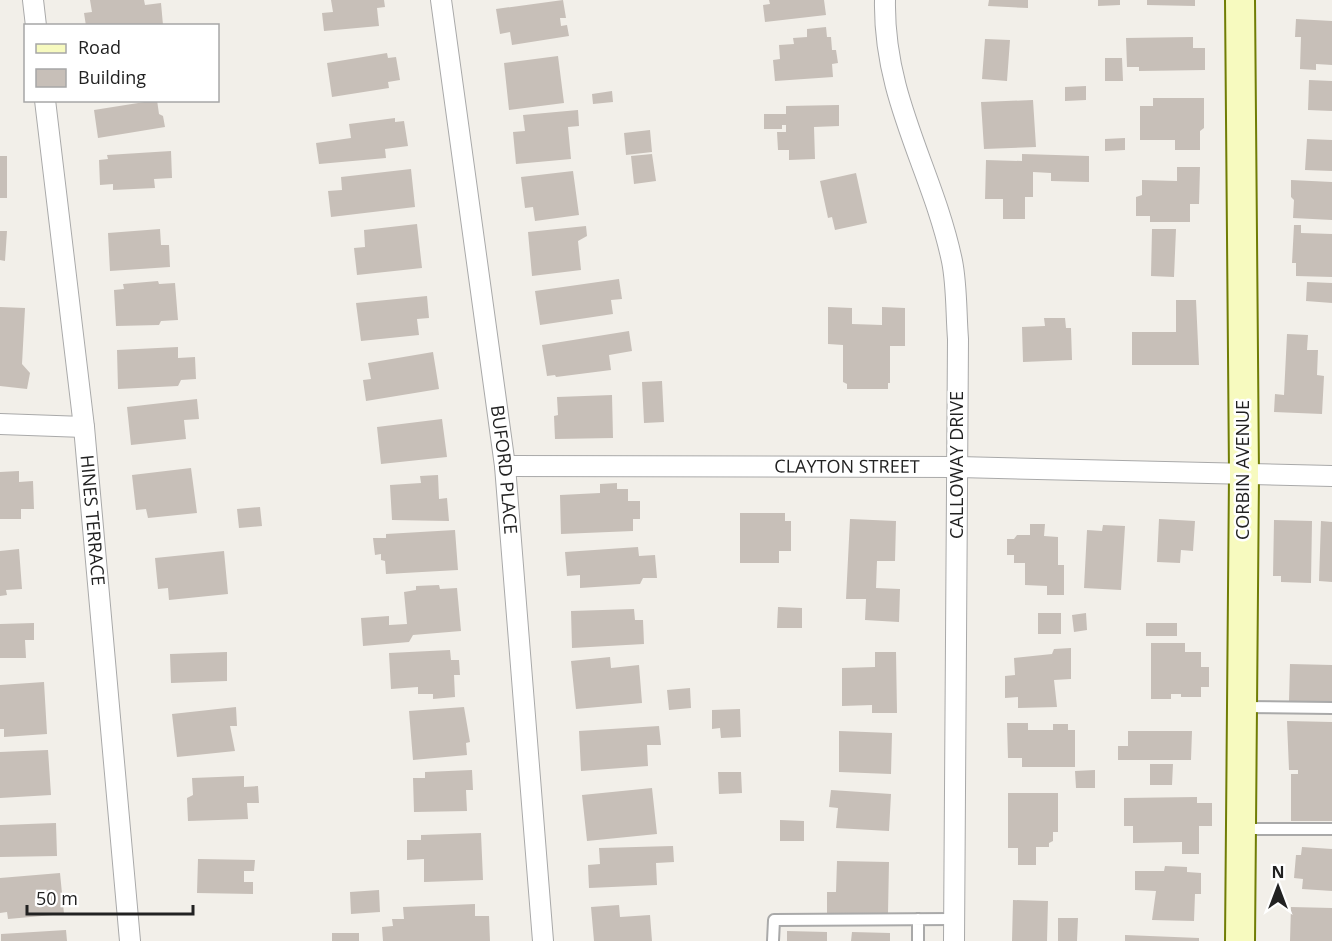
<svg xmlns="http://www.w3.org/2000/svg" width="1332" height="941" font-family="'Open Sans',sans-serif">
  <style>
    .building { fill: #c7bfb8 }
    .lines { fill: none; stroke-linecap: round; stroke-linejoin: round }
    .lane-casing { stroke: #a9a9a9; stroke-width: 14 }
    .street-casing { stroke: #a9a9a9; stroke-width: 22 }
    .secondary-casing { stroke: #707d05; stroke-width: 32 }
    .lane { stroke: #fff; stroke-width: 10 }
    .street { stroke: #fff; stroke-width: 20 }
    .secondary { stroke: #f7fabf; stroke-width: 28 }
    .labels { text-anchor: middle; stroke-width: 5; stroke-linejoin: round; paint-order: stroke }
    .street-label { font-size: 18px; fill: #222; stroke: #fff }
  </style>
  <rect width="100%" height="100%" fill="#f2efe9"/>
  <path class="building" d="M90 0H144L145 5 161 3 163 25 86 26 84 13 92 12Z
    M331 0H384L385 7 377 8 379 26 324 31 322 13 333 12Z
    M563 0 566 18H560L561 26 567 25 569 36 512 45 510 32 500 34 496 9Z
    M769 0H824L826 15 765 22 763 5 770 4Z
    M989 0H1028V8L988 6Z
    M1098 0H1120V5L1098 6Z
    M1147 0H1195V6L1147 5Z
    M1296 19 1332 21V65L1316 64V70L1300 69 1301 37H1295Z
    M826 27 827 37H831L832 50H836L838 63 832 64 833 77 775 81 773 60 780 59 779 45 794 44 793 38 807 37V29Z
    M1193 37V48H1205V70L1139 71V67H1127L1126 38Z
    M985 39 1010 40 1007 81 982 79Z
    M387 53 388 58 396 57 400 80 388 82 389 88 332 97 327 63Z
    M558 56 564 103 509 110 504 63Z
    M1105 58H1122L1123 81H1105Z
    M1309 80 1332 81V111L1308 110Z
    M1086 86V100L1065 101V87Z
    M612 91 613 102 593 104 592 94Z
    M1153 98H1204V128L1200 131V150H1175V140H1140V106H1153Z
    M157 100 159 114 163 116 165 127 98 138 94 110Z
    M1033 100 1036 147 984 149 981 102Z
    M839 105V126L814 127 815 159 789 160V150H778L777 132H786V125H782V129H764V114H786V106Z
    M578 110 579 126 568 127 571 159 516 164 513 132 525 131 523 115Z
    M395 118V122L404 121 408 146 385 149 386 158 319 164 316 143 351 138 349 124Z
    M650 130 652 152 626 155 624 133Z
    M1125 138V150L1105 151V139Z
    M1307 139 1332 140V171L1305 170Z
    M171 151 172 178 154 179 155 188 113 190V184L100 185 99 160 108 159 107 155Z
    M652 154 656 181 634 184 631 156Z
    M1022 154 1089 156V182L1051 181V173L1033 172V197H1025V219H1003V199H985L986 160 1022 161Z
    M0 156H7V198H0Z
    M1177 167H1200L1199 204H1190V222H1150V216H1136V197L1142 195V180L1177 181Z
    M411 169 415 207 331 217 328 191 342 190 341 177Z
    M573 171 579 215 535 221 533 207 525 208 521 177Z
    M856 173 867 223 835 230 832 217 828 218 820 181Z
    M1291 180 1332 182V220L1293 218 1294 200 1291 197Z
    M417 224 422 268 357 275 354 248 365 247 364 230Z
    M1294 225H1301V233L1332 234V277L1296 276V263H1292Z
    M586 226 587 236 578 241 581 270 532 276 528 232Z
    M160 229 161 245H169L170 267 110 271 108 233Z
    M1152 229H1176L1174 277 1151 276Z
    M0 231H7L5 261 0 260Z
    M619 279 622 299 611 300 613 314 540 325 535 291Z
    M158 281 159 284 175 283 178 320 161 321 159 325 116 326 114 290 124 289 123 284Z
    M1307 282 1332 283V303L1306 301Z
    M427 296 429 318 417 319 419 335 361 341 356 303Z
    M1176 300H1196L1199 365H1132V332H1176Z
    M0 307 25 308 22 364 30 373 27 389 0 386Z
    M828 307 852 308V324L882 325V307L905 308V346H890V383H888V389H847V384L843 382V345L828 344Z
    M1044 318H1065L1066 328H1071L1072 360 1023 362 1022 327 1045 326Z
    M629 331 632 351 609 355 611 370 556 377 555 375 547 376 542 345Z
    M1287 334 1308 335 1307 350H1318L1317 375 1324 376 1322 414 1274 412 1275 394 1284 395Z
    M178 347V358L195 357 196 379 181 380 178 386 118 389 117 350Z
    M433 352 439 389 366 401 363 380 371 379 368 363Z
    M662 381 664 422 644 423 642 382Z
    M612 395 613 438 555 439 554 416 558 415 557 397Z
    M197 399 199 419 184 420 186 439 131 445 127 407Z
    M442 419 447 457 381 464 377 427Z
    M191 468 197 513 148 518 146 509 136 510 132 475Z
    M19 471V482L33 481 34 509H21V519H0V472Z
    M438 475 439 499 447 498 449 521 392 520 390 485 421 483 420 476Z
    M617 483V489H628V501H640V519H633V531L561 534 560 495 600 493V484Z
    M260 507 262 526 239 528 237 509Z
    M740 513H785V521H791V551H779V563H740Z
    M850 519 896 521 895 561H877L876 588 900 589 899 622 865 620 866 599H846Z
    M1159 519 1195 521 1193 551 1181 550 1180 563 1157 562Z
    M1274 520 1312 521 1311 583 1281 582V576H1273Z
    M1321 521 1332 522V582L1319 581Z
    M1030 524H1045L1044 536 1058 537V565H1064V595H1047V586L1025 585V563H1014V555H1007V539H1014L1017 535H1030Z
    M1103 525 1125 526 1121 590 1084 588 1087 530 1102 531Z
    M455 530 458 570 386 574 385 561 381 560V554L375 555 373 538H386V534Z
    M638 547 639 556 655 555 657 578H643L640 584 580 588V575L567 576 565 552Z
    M19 549 22 589 6 590 7 595 0 596V551Z
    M224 551 228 594 169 600 168 588 158 589 155 558Z
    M439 585 440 589 457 588 461 631 413 635 409 642 363 646 361 618 389 616V625L407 624 404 592 416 590V586Z
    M778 607 802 608V628H777Z
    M634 609 635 620H643L644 644 572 648 571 611Z
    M1038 613H1061V634H1038Z
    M1086 613 1087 630 1074 632 1072 615Z
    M34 623V640H25L26 658H0V624Z
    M1146 623H1177V636H1146Z
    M1151 643H1185V652H1201V667H1209V687H1201V697H1181V694H1171V699H1151Z
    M1071 648V679L1054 680 1057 707 1018 708V697L1005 698V676L1015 675 1014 658 1052 654 1054 649Z
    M450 650 451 660H459L460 675H454L455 697 433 699V694H418V687L391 689 389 653Z
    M227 652V681L171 683 170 654Z
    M875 652H896L897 713H872V705L842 706V668L875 667Z
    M610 657 611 668 639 665 642 703 576 709 571 661Z
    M1290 664 1332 665V702L1289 701Z
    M44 682 47 734 4 737V729H0V685Z
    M690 688 691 708 669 710 667 690Z
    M236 707 237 726H230L235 751 177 757 172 714Z
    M464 707 470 742 466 743 467 755 413 760 409 711Z
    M740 709 741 737 721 738 720 728 712 729V710Z
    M1287 721 1332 722V821H1291V774H1298V770H1289Z
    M1007 723H1028V730H1053V724H1068V730H1075V767H1022V758H1008Z
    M659 726 661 745H647L648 766 581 771 579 731Z
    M839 731 892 733 891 774 839 772Z
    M1128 731H1192L1191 760H1118V746H1128Z
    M48 750 51 795 0 798V752Z
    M1150 764H1173L1172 785H1150Z
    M472 770 473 790H466L467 811 414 812 413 778H425V772Z
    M1095 770V788H1076L1075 771Z
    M718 772H741L742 793 719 794Z
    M244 776V787L258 786 259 803H247L248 819 188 821 187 798 193 795 192 778Z
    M652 788 657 834 587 841 582 795Z
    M831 790 891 794 889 831 836 828 838 808 829 807Z
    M1008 793H1058V832H1053V841L1049 843V847H1036V865H1018V848H1008Z
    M1197 797V803H1212V826H1199V854H1182V842L1133 843V826H1124V798Z
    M780 820 804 821V841H780Z
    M56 823 57 856 0 857V825Z
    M481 833 483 880 424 882V859L407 860V840H421V835Z
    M673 846 674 862 656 863 657 885 589 888 588 865 600 864 599 848Z
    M1302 847 1332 849V891L1302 889 1303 879 1294 878 1296 855H1301Z
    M198 859 255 860 254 871H244V882H253V894L197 893Z
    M837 861 889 862 888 913H827V892H836Z
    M1165 866 1187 867V872L1201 873V894H1195L1194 921 1152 920 1156 891 1135 890V871H1164Z
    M60 873 64 914 8 919 7 912 0 913V878Z
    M379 890 380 912 351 914 350 892Z
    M1013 900 1048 901 1047 941H1012Z
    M475 904V916H489L490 941H383L382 927 393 926 392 919H404L403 907Z
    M619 905 620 917 650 915 652 941H594L591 907Z
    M1291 907 1332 908V941H1290Z
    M1058 918H1078L1077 941H1058Z
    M66 930 67 941H1V934Z
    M787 931 827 932V941H787Z
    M852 932 890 933V941H851Z
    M332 933H359V941H332Z
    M1125 935 1199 938V941H1125Z"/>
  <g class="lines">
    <g class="lane-casing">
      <path id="lane" d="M1242 707 1332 708
        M1241 829H1332
        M918 919V941
        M773 941 774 920 954 919"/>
    </g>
    <g class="street-casing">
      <g id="street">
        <path d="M33 0 36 26"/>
        <path id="s1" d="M441 0 505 466 543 941"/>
        <path d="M885 0C883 99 933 170 952 261 957 286 956 314 958 339L954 941"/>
        <path id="s2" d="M45 100 84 427 130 941"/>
        <path d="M0 424 84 427"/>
        <path id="s3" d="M505 466 958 467 1332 476"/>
      </g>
    </g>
    <g class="secondary-casing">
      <path id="secondary" d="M1240 941 1244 474 1240 0"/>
    </g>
    <use href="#lane" class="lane"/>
    <use href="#street" class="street"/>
    <use href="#secondary" class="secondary"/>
  </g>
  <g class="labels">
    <g class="street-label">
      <text transform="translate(957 465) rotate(-90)" y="6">CALLOWAY DRIVE</text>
      <text dy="6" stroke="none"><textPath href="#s3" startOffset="342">CLAYTON STREET</textPath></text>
      <text dy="6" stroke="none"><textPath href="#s1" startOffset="474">BUFORD PLACE</textPath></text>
      <text transform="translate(1243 470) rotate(-90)" y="6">CORBIN AVENUE</text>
      <text dy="6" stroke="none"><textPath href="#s2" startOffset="423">HINES TERRACE</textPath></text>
    </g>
  </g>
  <rect x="24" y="24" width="195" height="78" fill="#ffffff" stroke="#a7a7a7" stroke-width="1.5"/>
  <rect x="36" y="44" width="30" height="9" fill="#f7fabf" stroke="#a7a7a7" stroke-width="1.5"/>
  <text x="78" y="54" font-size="18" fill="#222222">Road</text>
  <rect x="36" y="69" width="30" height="18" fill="#c7bfb8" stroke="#a7a7a7" stroke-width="1.5"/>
  <text x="78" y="84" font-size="18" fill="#222222">Building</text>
  <g transform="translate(1278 887)" stroke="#ffffff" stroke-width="4.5" paint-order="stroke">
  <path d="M0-4.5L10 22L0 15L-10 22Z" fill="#222222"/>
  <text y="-9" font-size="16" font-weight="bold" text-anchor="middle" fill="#222222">N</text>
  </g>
  <path d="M27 905v9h166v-9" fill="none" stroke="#222222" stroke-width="3"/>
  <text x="36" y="905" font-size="18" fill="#222222" stroke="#ffffff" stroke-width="4.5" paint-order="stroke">50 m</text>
</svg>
